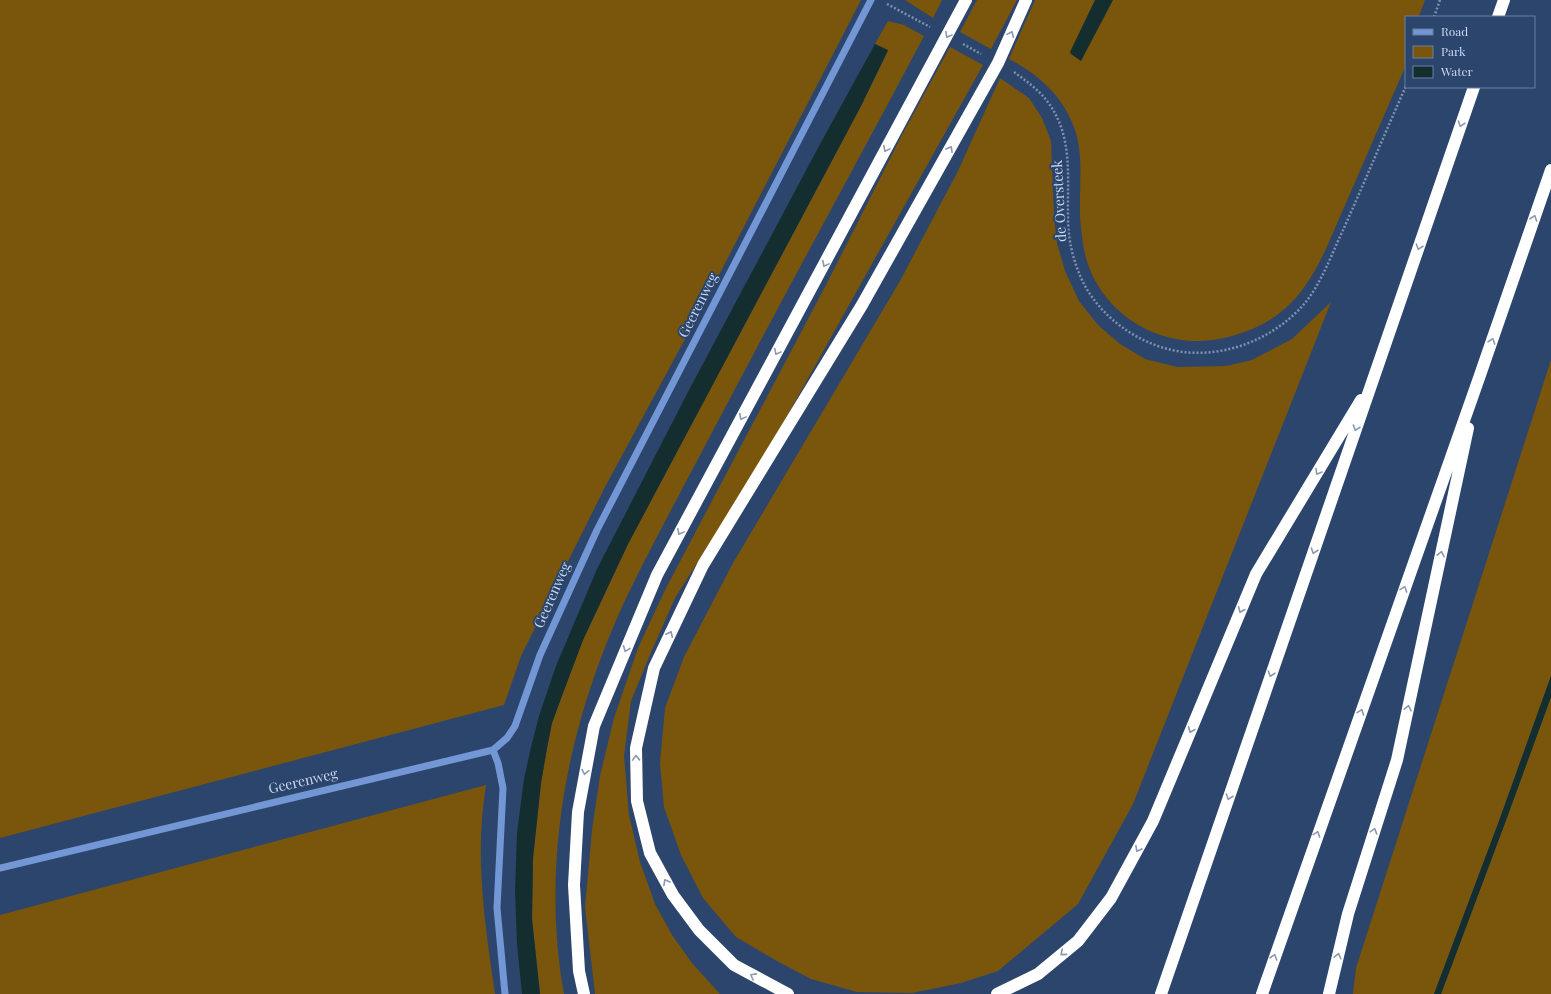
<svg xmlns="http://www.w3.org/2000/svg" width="1551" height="994" font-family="'Playfair Display',serif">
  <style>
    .green { fill: #79560b }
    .water { fill: #142e2f }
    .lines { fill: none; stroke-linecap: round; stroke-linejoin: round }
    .path { stroke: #7e91b2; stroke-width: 2.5; stroke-dasharray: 2 2; stroke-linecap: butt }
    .minor { stroke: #7297d4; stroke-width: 7 }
    .highway { stroke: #fff; stroke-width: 12 }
    .oneway { stroke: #8b99af }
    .labels { text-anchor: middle; stroke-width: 4; stroke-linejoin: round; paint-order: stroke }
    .street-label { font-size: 14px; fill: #cad9f2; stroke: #2c456d }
  </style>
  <rect width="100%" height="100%" fill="#2c456d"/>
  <path class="green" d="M0 0H861L704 304 605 487 521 656 504 705 0 838Z
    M905 0H942L933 18Z
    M977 0H1017L991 49 960 32Z
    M1035 0H1425L1419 16 1421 17H1406V65L1325 251C1302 299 1278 325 1224 338 1160 353 1093 311 1083 244 1082 234 1080 224 1080 214 1079 186 1084 157 1075 130 1064 97 1038 74 1009 59Z
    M888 21 904 25 924 36C859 159 791 282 726 406 704 448 682 489 660 531 643 564 626 596 612 630 564 744 542 872 564 994H540L532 919 533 858 541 783 547 748 552 723 563 693 583 640 628 544 861 106 888 51 875 44Z
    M950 47 983 65 782 425 733 506 675 598 649 657 631 701 624 756 629 815 640 862 655 904 672 935 692 963 720 994H595L585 907 592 830 600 776 614 718 638 648 666 588 827 283 903 133Z
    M1000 78 1029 98 1042 118 1051 141 1054 218 1057 243 1065 271 1079 301 1098 325 1120 344 1145 359 1177 367 1226 366 1252 360 1292 339 1331 302 1133 804 1078 904 998 971 961 983 912 993 857 992 811 979 777 961 736 937 703 898 681 855 664 807 660 763 665 708 684 657 733 563 900 281 958 171Z
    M1551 360V676L1499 821 1434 994H1353L1356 968Z
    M1551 697V994H1441L1505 823Z
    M486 785C482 811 480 838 481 864 482 907 489 952 495 994H0V915Z"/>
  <path class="water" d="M1095 0H1113L1081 61 1071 54 1070 52Z
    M875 44 888 50 861 106 628 544 583 640 563 693 552 723 547 748 541 783 533 858 532 919 540 994H522L517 944 515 891 517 833 524 779 531 747 539 716 556 666 597 569 689 390 819 146Z
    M1551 676V697L1505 823 1441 994H1434L1499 821Z"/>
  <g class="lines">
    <path class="path" d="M887 4 930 27
      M1434 17 1440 0
      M963 44 981 54
      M1014 72C1026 81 1038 89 1047 101 1074 136 1067 178 1068 218 1068 237 1072 256 1079 273 1093 309 1127 337 1164 348 1214 363 1272 342 1305 303 1322 282 1332 253 1344 228 1365 181 1385 133 1406 86"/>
    <path class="minor" d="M493 750 498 763 503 788 497 908 505 994
      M0 868 493 750 507 738 515 726 540 655 597 530 871 0"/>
    <path class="highway" d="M1498 17 1504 0
      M584 994 579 971 574 885 578 812 594 726 657 575 966 0
      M788 994 734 965 699 930 673 895 650 853 637 801 636 748 654 668 703 565 862 305 998 63 1026 0
      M997 994 1038 974 1078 941 1111 898 1153 821 1256 574 1361 400
      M1161 994 1474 87
      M1262 994 1479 378 1551 170
      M1329 994 1348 914 1397 760 1468 428"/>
  </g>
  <defs><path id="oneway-chevron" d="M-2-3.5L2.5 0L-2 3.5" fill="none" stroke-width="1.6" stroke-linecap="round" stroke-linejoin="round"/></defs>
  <g class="oneway">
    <use href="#oneway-chevron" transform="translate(1011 34) rotate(-66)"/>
    <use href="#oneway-chevron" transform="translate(948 35) rotate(118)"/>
    <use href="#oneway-chevron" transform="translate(1461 124) rotate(109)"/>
    <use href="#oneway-chevron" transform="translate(886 149) rotate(118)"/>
    <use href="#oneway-chevron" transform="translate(950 149) rotate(-61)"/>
    <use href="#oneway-chevron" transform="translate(1534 218) rotate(-71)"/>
    <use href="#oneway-chevron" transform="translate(1419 247) rotate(109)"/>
    <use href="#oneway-chevron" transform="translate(825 264) rotate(118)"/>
    <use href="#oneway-chevron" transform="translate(1492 341) rotate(-71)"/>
    <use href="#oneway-chevron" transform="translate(777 352) rotate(118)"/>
    <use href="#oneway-chevron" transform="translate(742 417) rotate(118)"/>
    <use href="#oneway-chevron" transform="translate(1356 428) rotate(109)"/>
    <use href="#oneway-chevron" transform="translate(1318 472) rotate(121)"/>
    <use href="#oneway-chevron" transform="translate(680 532) rotate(118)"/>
    <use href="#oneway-chevron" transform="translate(1314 551) rotate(109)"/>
    <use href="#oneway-chevron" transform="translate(1441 554) rotate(-78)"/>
    <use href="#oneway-chevron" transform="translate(1404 589) rotate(-70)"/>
    <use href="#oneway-chevron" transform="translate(1241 610) rotate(113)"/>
    <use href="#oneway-chevron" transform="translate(670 634) rotate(-65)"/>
    <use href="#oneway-chevron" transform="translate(626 649) rotate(112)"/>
    <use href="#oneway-chevron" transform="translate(1271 674) rotate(109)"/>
    <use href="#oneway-chevron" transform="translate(1408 708) rotate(-78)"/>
    <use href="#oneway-chevron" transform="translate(1361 712) rotate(-70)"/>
    <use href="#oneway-chevron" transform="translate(1191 730) rotate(113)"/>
    <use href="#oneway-chevron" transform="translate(636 758) rotate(-92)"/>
    <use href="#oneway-chevron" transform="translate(585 772) rotate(101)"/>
    <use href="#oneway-chevron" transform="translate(1229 797) rotate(109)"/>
    <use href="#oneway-chevron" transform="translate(1374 831) rotate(-73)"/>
    <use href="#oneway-chevron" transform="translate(1317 834) rotate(-70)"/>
    <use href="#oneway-chevron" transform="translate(1138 849) rotate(119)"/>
    <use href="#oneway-chevron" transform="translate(666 882) rotate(-119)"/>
    <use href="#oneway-chevron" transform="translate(1063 953) rotate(140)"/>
    <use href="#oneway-chevron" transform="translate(1338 956) rotate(-76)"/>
    <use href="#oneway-chevron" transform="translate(1274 957) rotate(-71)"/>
    <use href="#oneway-chevron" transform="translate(753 976) rotate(-151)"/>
  </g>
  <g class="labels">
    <g class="street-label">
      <text transform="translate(1059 201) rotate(-93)" y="5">de Oversteek</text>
      <text transform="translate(698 305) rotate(-63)" y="5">Geerenweg</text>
      <text transform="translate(552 595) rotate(-66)" y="5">Geerenweg</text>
      <text transform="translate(303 781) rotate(-13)" y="5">Geerenweg</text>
    </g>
  </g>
  <rect x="1405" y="16" width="130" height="72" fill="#2c456d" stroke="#6b80a2"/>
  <rect x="1413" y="29" width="20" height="6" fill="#7297d4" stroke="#6b80a2"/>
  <text x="1441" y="36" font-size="12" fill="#cad9f2">Road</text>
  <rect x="1413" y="46" width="20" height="12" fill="#79560b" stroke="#6b80a2"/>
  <text x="1441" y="56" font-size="12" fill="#cad9f2">Park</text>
  <rect x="1413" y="66" width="20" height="12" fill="#142e2f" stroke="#6b80a2"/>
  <text x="1441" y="76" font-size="12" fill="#cad9f2">Water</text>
</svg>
